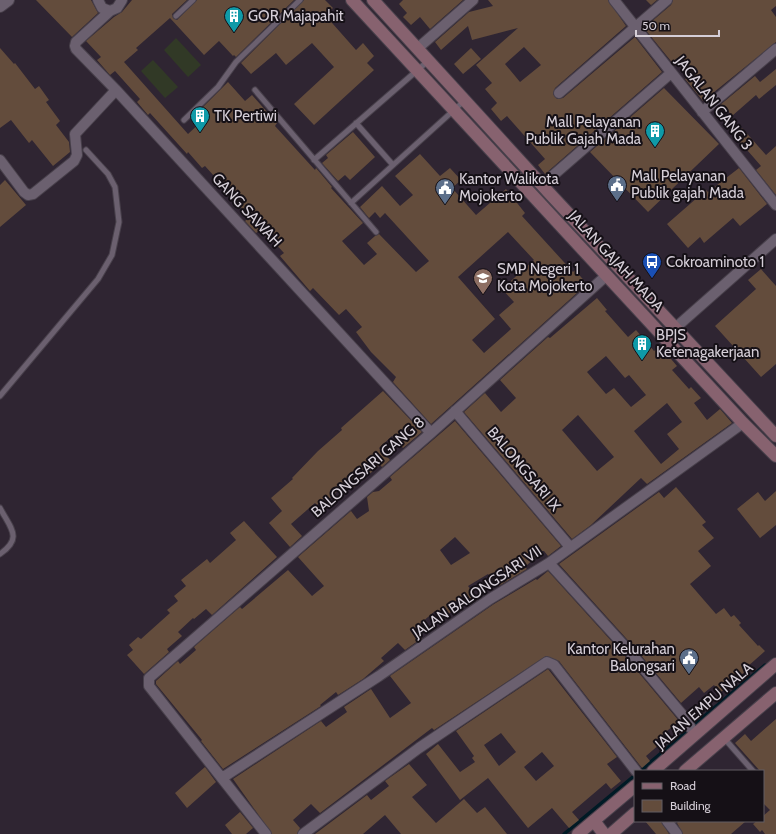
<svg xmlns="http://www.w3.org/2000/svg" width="776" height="834" font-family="Cabin,sans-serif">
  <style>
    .green { fill: #313926 }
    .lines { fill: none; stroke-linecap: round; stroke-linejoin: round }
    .stream { stroke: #001a25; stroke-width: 3.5 }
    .building { fill: #634c3c; fill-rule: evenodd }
    .service-casing { stroke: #48404b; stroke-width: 7 }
    .minor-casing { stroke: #48404b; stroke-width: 12 }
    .tertiary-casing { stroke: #48404b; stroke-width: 14 }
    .secondary-casing { stroke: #48404b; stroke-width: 14 }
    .service { stroke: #6b606f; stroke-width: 5 }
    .minor { stroke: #6b606f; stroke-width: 10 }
    .tertiary { stroke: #6b606f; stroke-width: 12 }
    .secondary { stroke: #87626f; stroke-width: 12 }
    .labels { text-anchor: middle; stroke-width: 4; stroke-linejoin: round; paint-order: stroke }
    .poi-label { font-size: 15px; fill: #d5ced7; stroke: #151016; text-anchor: start }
    .street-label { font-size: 15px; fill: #d5ced7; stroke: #151016 }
  </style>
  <rect width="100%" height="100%" fill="#2f2532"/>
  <path class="green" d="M176 38 201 65 188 77 164 50Z
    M153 60 178 87 165 98 141 71Z"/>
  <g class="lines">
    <path class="stream" d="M695 724 765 665
      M640 771 685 733
      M564 834 634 776"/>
  </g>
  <path class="building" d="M36 0H91L98 13 72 37Z
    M132 0H187L172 14 173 18 177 20 197 0H294L236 57 234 55 233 56 219 41 204 55 170 18 136 48 138 50 124 62 188 134 203 120 197 113 228 82 245 101 252 95 277 123 275 126 315 170 316 168 332 187 331 188 363 223 342 241 364 265 377 254 367 243 375 236 379 234 416 272 429 261 385 213 380 218 375 212 369 218 360 207 382 186 400 206 413 195 395 176 420 154 440 176 450 168 461 180 452 188 476 215 506 189 525 213 522 216 573 272 575 270 587 284 431 424 393 382 396 377 371 352 356 332 362 327 346 309 339 315 313 288 310 291 280 256 284 253 271 239 269 240 260 230 256 233 245 221 250 217 223 188 224 187 205 166 202 168 188 152 187 154 150 113 148 115 137 102 140 99 115 71 110 75 97 60 101 57 86 41 114 17 122 12ZM508 232 534 260 502 289 514 302 499 315 511 329 484 353 472 340 495 319 458 277Z
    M304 0H325L333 8 325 15 356 50 363 43 374 56 367 63 374 70 314 125 294 104 334 67 312 43 286 65 276 53 251 74 241 63Z
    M403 0H463L430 29 420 17 411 25 403 17 407 13 399 4Z
    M488 0H608L626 26 555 88 553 94 557 99 563 98 635 37 662 72 545 174 538 165 545 159 507 116 501 121 491 109 497 103 485 89 492 83 476 65 518 28 472 40 468 26 441 50 435 42 469 12 493 6ZM524 47 541 65 520 82 505 64Z
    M646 0H657L651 5Z
    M673 0H776V6L771 10 776 17V42L703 101 685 79 688 77 678 63 675 66 644 28 671 5Z
    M0 48 14 64 15 63 35 89 39 86 49 100 46 102 60 121 56 125 69 142 70 152 53 166 32 140 29 143 11 120 0 128Z
    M471 48 481 59 463 74 454 64Z
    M776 69V85L759 99 756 95 732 116 725 107 723 109 720 105 755 76 760 82Z
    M664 88 719 144 648 212 590 152Z
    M742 128 766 155 776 146V195L756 170 761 166 734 135Z
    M353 132 375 157 350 180 345 175 338 181 322 163 328 158 326 155Z
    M739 168 767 204 740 226 733 218 704 243 700 237 688 248 667 224 706 190 708 192Z
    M5 180 26 205 0 227V185Z
    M761 269 776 286V364L761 377 715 326 756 289 748 280Z
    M597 298 607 310 605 311 628 337 636 330 654 351 660 346 677 366 672 370 689 389 691 387 701 398 694 403 707 420 720 409 732 423 647 484 641 478 591 525 572 539 464 412 485 393 501 412 516 398 500 380 548 337 550 338ZM606 356 625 378 629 375 646 395 631 407 614 388 606 394 587 372ZM667 403 682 422 667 434 679 449 661 464 634 431ZM578 415 614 457 597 471 562 430Z
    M383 391 422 432 403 448 392 436 379 448 390 460 382 467 380 465 352 489 346 483 326 502 323 499 317 505 315 503 291 524 302 536 290 547 269 523 282 511 271 498 293 479 292 478 318 451 342 430 341 428Z
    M455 421 561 546 548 556 544 551H542L525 567 527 569 499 586 488 574 468 586 478 599 469 605 462 596 449 607 452 611 442 620 435 611 414 629 422 638 405 650 398 643 381 658 384 661 363 679 338 695 336 692 320 705 321 706 223 769 201 741 202 740 156 684V681L178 661 180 664 196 650 194 647 240 607 242 609 288 570 312 596 324 586 298 557 351 511 357 519 369 511 367 497 373 492 379 491 392 480 390 477ZM455 537 470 553 451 565 440 550Z
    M676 487 706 522 702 525 714 538 698 551 711 566 690 584 716 614 724 608 731 617 734 615 741 623 739 625 758 646 759 645 765 651 747 667 748 669 720 693 714 685 704 693 699 687 681 703 634 647 559 564 659 492 664 498Z
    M776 491V525L760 538 737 509 758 492 765 501Z
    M244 521 277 557 212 615 206 609 194 619 193 618 178 632 182 636 167 649 169 652 144 674 127 655 133 650 129 645 138 637 141 639 170 613 167 610 178 601 174 596 186 586 181 580 207 559 210 563 236 540 230 533Z
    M548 571 624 655 679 721 656 740 660 744 646 756 650 761 642 768 559 661 546 656 434 730 432 728 320 813 311 804 293 820 300 828 297 834H272L233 779 321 721 326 727 347 712 344 707 371 689 390 718 411 703 390 676 494 604 536 579 537 580Z
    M548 669 617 757 607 764 621 781 611 789 606 783 572 812 579 820 569 828 552 808 528 828 488 778 460 800 426 754 438 744 460 772 475 762 472 758 474 756 456 731ZM501 733 516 752 499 766 484 745ZM542 752 554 766 536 781 524 767Z
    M776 719V834H765L762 830 760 832 753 824 757 821H763V816L770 810 763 803V771H760L735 743 745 734 751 741Z
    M409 764 427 785 412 797 436 823 464 799 477 813 485 807 507 834H401L385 815 363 834H315L367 795 371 800 389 786 385 781Z
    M205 767 216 782 187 808 175 793Z
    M240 812 253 828 246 834H232L225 825Z
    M645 821H661L669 834H656Z
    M679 821H746L731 834H683L677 823Z"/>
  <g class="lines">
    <g class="service-casing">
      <path id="service" d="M176 16 193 0
        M255 90 376 232
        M184 120 218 87 236 62 300 0
        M356 123 393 165
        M314 160 428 61
        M351 203 464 101
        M0 396 98 279 112 255 119 222 115 187 108 174 86 150
        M0 508C11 529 23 538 0 554
        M724 738 753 771"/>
    </g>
    <g class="minor-casing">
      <path id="minor" d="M98 0 102 8 110 11 117 8 122 0
        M614 0 776 205
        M110 11 76 42 75 46 76 49 116 90 431 433
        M418 48 473 0
        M559 93 667 0
        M702 112 776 49
        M0 160 24 192 28 195 33 194 74 161 77 155 75 134 116 90
        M542 185 671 73
        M665 337 776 239
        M455 411 570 547
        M549 563 629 651 685 718 695 735
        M222 778 379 676 490 599 549 563 743 423
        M667 821 677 834
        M266 834 149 686V678L431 433 607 275
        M303 834 419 748 547 662 554 665 636 771"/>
    </g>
    <g class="tertiary-casing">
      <path id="tertiary" d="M0 6 8 0"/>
    </g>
    <g class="secondary-casing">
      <path id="secondary" d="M352 0 743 423 776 456
        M373 0 552 196 776 436
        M653 771 776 664
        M685 771 776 693
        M594 821 604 834
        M578 834 635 786
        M611 834 635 813"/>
    </g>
    <use href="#service" class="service"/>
    <use href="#minor" class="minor"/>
    <use href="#tertiary" class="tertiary"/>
    <use href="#secondary" class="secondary"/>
  </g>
  <defs>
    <g id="building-pin" transform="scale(1)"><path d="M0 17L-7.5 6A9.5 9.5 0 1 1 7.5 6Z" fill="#0f9aa8" stroke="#151016"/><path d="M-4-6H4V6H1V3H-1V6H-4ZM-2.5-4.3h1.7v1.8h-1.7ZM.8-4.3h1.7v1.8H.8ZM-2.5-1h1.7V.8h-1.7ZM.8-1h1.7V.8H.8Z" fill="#fff"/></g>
    <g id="civic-pin" transform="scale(1)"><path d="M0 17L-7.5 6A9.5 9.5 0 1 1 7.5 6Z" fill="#5c6f8a" stroke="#151016"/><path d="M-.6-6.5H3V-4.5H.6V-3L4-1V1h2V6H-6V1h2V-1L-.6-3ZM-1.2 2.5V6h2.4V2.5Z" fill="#fff"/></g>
    <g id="bus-pin" transform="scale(1)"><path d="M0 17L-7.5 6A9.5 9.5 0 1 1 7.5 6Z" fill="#1a4fb4" stroke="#151016"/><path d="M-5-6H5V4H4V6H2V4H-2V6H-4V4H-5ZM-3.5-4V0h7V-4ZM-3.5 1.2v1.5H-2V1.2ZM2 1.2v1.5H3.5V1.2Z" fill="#fff"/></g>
    <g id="school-pin" transform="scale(1)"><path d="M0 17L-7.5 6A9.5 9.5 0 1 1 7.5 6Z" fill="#8d6e63" stroke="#151016"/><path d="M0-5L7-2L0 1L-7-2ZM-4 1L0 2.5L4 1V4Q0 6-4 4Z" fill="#fff"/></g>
  </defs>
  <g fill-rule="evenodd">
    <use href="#building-pin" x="234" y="16"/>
    <use href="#building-pin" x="200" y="116"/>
    <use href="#building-pin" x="655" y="131"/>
    <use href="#civic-pin" x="617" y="185"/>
    <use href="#civic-pin" x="445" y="188"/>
    <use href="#bus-pin" x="652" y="262"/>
    <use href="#school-pin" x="483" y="278"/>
    <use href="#building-pin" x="642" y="344"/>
    <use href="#civic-pin" x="689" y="658"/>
  </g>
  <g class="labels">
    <g class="poi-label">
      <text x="248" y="21">GOR Majapahit</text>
      <text x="214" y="121">TK Pertiwi</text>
      <text x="641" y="127" text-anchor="end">Mall Pelayanan<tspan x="641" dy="17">Publik Gajah Mada</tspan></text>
      <text x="631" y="181">Mall Pelayanan<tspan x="631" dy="17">Publik gajah Mada</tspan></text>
      <text x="459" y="184">Kantor Walikota<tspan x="459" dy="17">Mojokerto</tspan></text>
      <text x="666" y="267">Cokroaminoto 1</text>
      <text x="497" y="274">SMP Negeri 1<tspan x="497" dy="17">Kota Mojokerto</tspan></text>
      <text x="656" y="340">BPJS<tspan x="656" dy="17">Ketenagakerjaan</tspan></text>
      <text x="675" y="654" text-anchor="end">Kantor Kelurahan<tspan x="675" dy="17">Balongsari</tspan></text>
    </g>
    <g class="street-label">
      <text transform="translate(714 103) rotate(52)" y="5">JAGALAN GANG 3</text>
      <text transform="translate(247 210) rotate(47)" y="5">GANG SAWAH</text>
      <text transform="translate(616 261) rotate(47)" y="5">JALAN GAJAH MADA</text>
      <text transform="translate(368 467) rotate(-41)" y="5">BALONGSARI GANG 8</text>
      <text transform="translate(524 469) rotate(50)" y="5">BALONGSARI IX</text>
      <text transform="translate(477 592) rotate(-34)" y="5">JALAN BALONGSARI VII</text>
      <text transform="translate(704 706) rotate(-41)" y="5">JALAN EMPU NALA</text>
    </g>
  </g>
  <rect x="634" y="770" width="130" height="52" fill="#151016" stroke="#625c63"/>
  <rect x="642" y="783" width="20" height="6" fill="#87626f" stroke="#625c63"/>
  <text x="670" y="790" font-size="12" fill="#d5ced7">Road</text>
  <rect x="642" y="800" width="20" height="12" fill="#634c3c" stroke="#625c63"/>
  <text x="670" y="810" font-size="12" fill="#d5ced7">Building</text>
  <path d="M636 30v6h83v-6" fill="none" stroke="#d5ced7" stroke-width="2"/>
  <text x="642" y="30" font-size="12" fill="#d5ced7" stroke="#151016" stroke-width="3" paint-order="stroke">50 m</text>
</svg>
